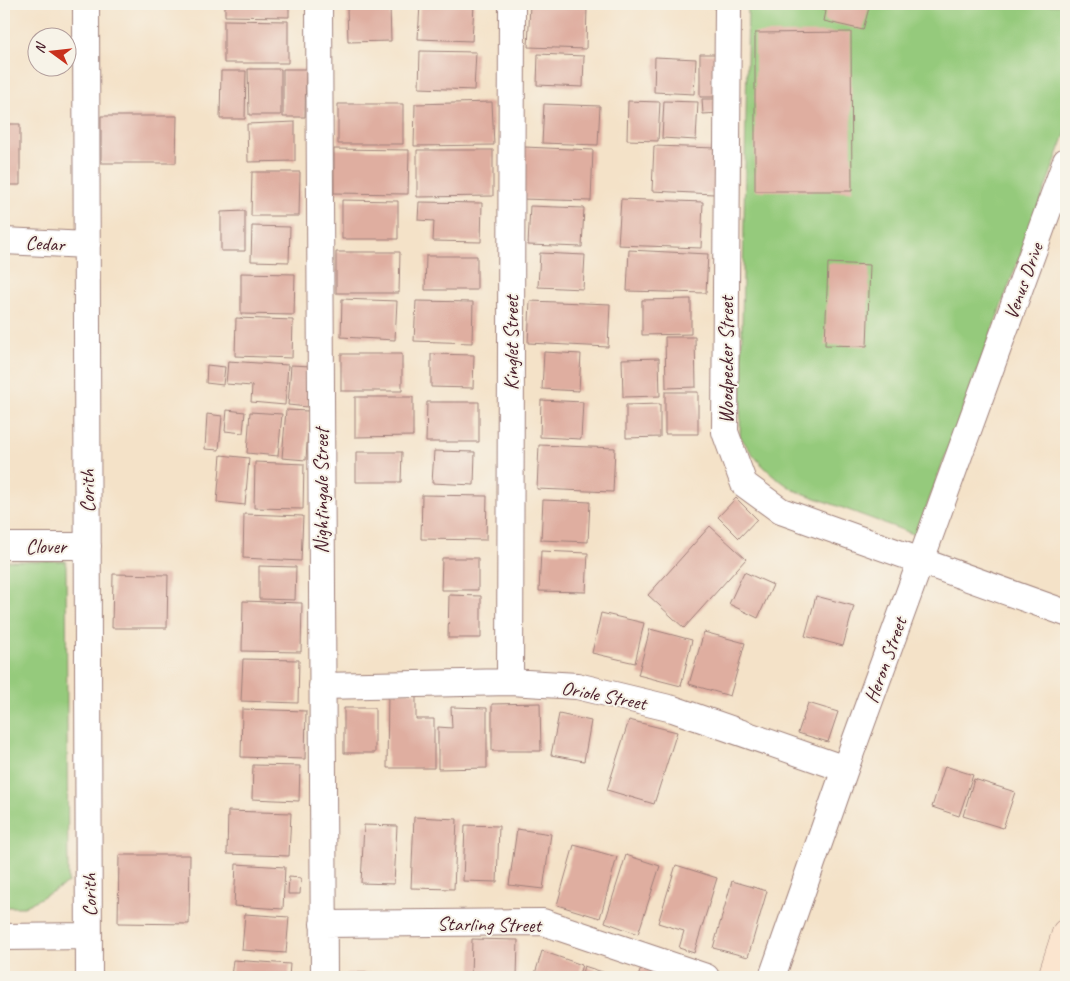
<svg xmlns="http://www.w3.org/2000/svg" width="1070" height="981" font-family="Caveat,sans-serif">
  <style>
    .green { fill: #95ca7c; stroke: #707454 }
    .building { fill: #dfaea0 }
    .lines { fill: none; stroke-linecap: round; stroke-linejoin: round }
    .street-casing { stroke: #9f807a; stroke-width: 28 }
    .secondary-casing { stroke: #9f807a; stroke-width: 29 }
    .street { stroke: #fff; stroke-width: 26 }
    .secondary { stroke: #fbe5cf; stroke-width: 28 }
    .labels { text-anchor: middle; stroke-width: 4; stroke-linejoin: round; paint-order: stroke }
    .street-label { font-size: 20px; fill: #4a1f2b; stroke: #f7f3e8 }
  </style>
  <rect width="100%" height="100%" fill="#f7f3e8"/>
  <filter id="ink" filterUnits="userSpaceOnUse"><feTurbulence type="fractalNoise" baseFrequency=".02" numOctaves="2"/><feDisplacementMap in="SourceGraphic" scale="10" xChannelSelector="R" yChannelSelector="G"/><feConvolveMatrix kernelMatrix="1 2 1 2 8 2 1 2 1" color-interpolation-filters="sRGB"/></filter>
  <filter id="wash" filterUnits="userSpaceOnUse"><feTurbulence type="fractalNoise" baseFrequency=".0096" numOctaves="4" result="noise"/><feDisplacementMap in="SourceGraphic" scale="20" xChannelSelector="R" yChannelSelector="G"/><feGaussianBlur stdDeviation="1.12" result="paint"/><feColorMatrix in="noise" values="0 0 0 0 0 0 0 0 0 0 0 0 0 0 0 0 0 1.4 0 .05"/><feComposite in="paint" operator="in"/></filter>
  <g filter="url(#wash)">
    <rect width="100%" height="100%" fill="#f4e2c8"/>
    <path class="green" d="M748 4 1066 5V132L916 535 794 490C769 474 756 461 740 436Z
      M4 561H66L68 883 24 907H4Z"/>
    <g id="blocks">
      <path class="building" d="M225 4H289V17L225 16Z
        M420 4H474L472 41 418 39Z
        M530 4 587 5 586 49 528 47Z
        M800 4H870L863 30 824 21 826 11Z
        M390 6 391 41 348 42 347 7Z
        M224 20 288 21V63H224Z
        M851 32 852 191H755V33Z
        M420 51 476 52 474 90 419 88Z
        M538 54 584 56 583 87 537 85Z
        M700 54H717V97H700Z
        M655 57 696 59 694 94 654 92Z
        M248 69H281V115H249Z
        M283 69H306L305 117H283Z
        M221 71H246L245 119H220Z
        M702 99H720V113L703 114Z
        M628 101 660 102 658 141 627 140Z
        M664 101 698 102 696 140 662 138Z
        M492 102 494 145 414 146 415 104Z
        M338 104H403V144H338Z
        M544 104 600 106 598 145 542 143Z
        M101 116H177L176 163H101Z
        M295 122V161L248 162 247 124Z
        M4 124H20V185H4Z
        M654 146 716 148 714 194 652 191Z
        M524 147 593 150 591 201 521 199Z
        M334 149 409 150 408 194 334 193Z
        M417 150H493V196L417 197Z
        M252 172H300L299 216H251Z
        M621 199 703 202 701 248 618 245Z
        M342 200 398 201V239H342Z
        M419 202 482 203 481 242 433 241 434 221 418 220Z
        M530 206 584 208 582 247 528 245Z
        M245 211V251H221V212Z
        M252 226 290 227 289 262 251 261Z
        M629 250 708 254 706 293 627 291Z
        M336 252H400L399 293H336Z
        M540 253 585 255 583 289 538 287Z
        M426 256H477V290H425Z
        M828 263 870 265 867 346 825 345Z
        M241 273 295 274 294 315 241 314Z
        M342 299 397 301 395 340 341 337Z
        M691 299V334L642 335V300Z
        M416 301 473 302 472 343 414 341Z
        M530 301 610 304 608 347 528 343Z
        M236 318 293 320 292 358 235 356Z
        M665 337H695L696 387 666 388Z
        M544 352 581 354 579 391 542 389Z
        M341 354H402V391H341Z
        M431 354 474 355 473 388 431 387Z
        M659 358 660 396 623 397 622 359Z
        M228 361 288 365 285 405 251 402 252 386 226 384Z
        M207 365 225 367 223 385 206 383Z
        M291 365 311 366 308 407 288 405Z
        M665 392H698V434H665Z
        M355 397H413V436L355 437Z
        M541 400 583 402 581 439 540 437Z
        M427 402H479V442H426Z
        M660 404V437L626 438V405Z
        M227 410 245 412 243 433 225 431Z
        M286 410 309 411 306 460 282 458Z
        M250 412 282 414 278 456 247 453Z
        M207 414 222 416 219 450 205 449Z
        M539 445 615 448 613 492 537 489Z
        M434 451 475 452 474 485 432 483Z
        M356 452H402L401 482H356Z
        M221 455 249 458 245 505 217 502Z
        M255 462 304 464 303 509 254 508Z
        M422 495 487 496 486 540 421 539Z
        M736 498 757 519 739 538 718 517Z
        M543 500 590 502 588 542 541 540Z
        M244 514 303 516 301 561 243 558Z
        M710 526 746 559 684 628 648 595Z
        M541 551 588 553 586 592 539 591Z
        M442 558H478V590H441Z
        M259 566 296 567 295 600 259 599Z
        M744 572 773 585 758 618 729 604Z
        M113 574 168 575 167 628H112Z
        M449 595 481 596V638H448Z
        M816 596 854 606 843 646 805 636Z
        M243 601 302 603 301 652 242 651Z
        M601 613 644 623 635 663 592 653Z
        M650 629 692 640 681 686 638 675Z
        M704 632 745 643 730 696 689 684Z
        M243 659 299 660 298 703 241 701Z
        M388 692H416V719H434V768H387Z
        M540 703 541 751H492V704Z
        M808 703 838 712 828 742 798 733Z
        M451 707 487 708V768L438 769V727L452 728Z
        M344 708H375V753H344Z
        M242 709 306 711 305 759 241 757Z
        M559 714 591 721 584 761 551 755Z
        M629 720 677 732 654 804 607 790Z
        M253 765 300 766 299 801 252 799Z
        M945 766 973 775 959 816 932 807Z
        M974 779 1015 792 1003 828 963 816Z
        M228 811 291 813 289 856 227 854Z
        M414 817 457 819 454 889 411 888Z
        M364 825 397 826 394 884 361 883Z
        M465 825 499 826 497 882 463 881Z
        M517 829 551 834 543 889 509 885Z
        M574 845 617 857 600 918 557 905Z
        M119 855H190L189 924 118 923Z
        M626 855 660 866 638 934 605 922Z
        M236 864 285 867 283 909 234 906Z
        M676 865 717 878 694 953 679 948 684 931 658 923Z
        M289 877 301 878 300 894H288Z
        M732 881 767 891 748 957 713 948Z
        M245 914 289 917 286 953 242 950Z
        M472 939 518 940 517 977H471Z
        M542 951 582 965 578 977H534Z
        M233 960 290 964 289 977H231Z
        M642 965 678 977H638Z
        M584 966 618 977H581Z
        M347 973H377V977H347Z"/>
    </g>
  </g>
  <g filter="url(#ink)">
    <use href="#blocks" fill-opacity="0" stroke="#9f807a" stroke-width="1"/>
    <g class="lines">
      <g class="street-casing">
        <path id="street" d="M86 4 89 977
          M319 4 324 977
          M728 4 725 432 744 484 781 511 1066 613
          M4 241 87 245
          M4 546H88
          M510 682 512 4
          M322 686 510 682 577 686 673 709 845 769
          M323 924 543 922 706 977
          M4 937 89 936
          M772 977 845 769 1066 161"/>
      </g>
      <g class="secondary-casing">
        <path id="secondary" d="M1052 977 1066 933"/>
      </g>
      <use href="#street" class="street"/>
      <use href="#secondary" class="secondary"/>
    </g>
  </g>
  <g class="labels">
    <g class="street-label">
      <text transform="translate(45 243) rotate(3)" y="7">Cedar</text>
      <text transform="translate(1023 281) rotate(-70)" y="7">Venus Drive</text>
      <text transform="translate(511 343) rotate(-90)" y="7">Kinglet Street</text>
      <text transform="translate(726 360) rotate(-90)" y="7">Woodpecker Street</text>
      <text transform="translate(87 491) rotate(-90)" y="7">Corith</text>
      <text transform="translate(321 491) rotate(-90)" y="7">Nightingale Street</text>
      <text x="46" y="553">Clover</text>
      <text transform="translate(885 660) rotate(-70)" y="7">Heron Street</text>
      <text transform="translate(604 695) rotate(11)" y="7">Oriole Street</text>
      <text transform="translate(89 895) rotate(-91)" y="7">Corith</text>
      <text transform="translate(489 924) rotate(1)" y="7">Starling Street</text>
    </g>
  </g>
  <rect width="1070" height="981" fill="none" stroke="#f7f3e8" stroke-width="20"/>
  <g transform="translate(52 52) rotate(285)"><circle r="24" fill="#f7f3e8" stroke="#b29e9c"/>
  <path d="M0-4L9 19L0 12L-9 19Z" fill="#c8321e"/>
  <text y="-8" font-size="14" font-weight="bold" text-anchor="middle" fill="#4a1f2b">N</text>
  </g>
</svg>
